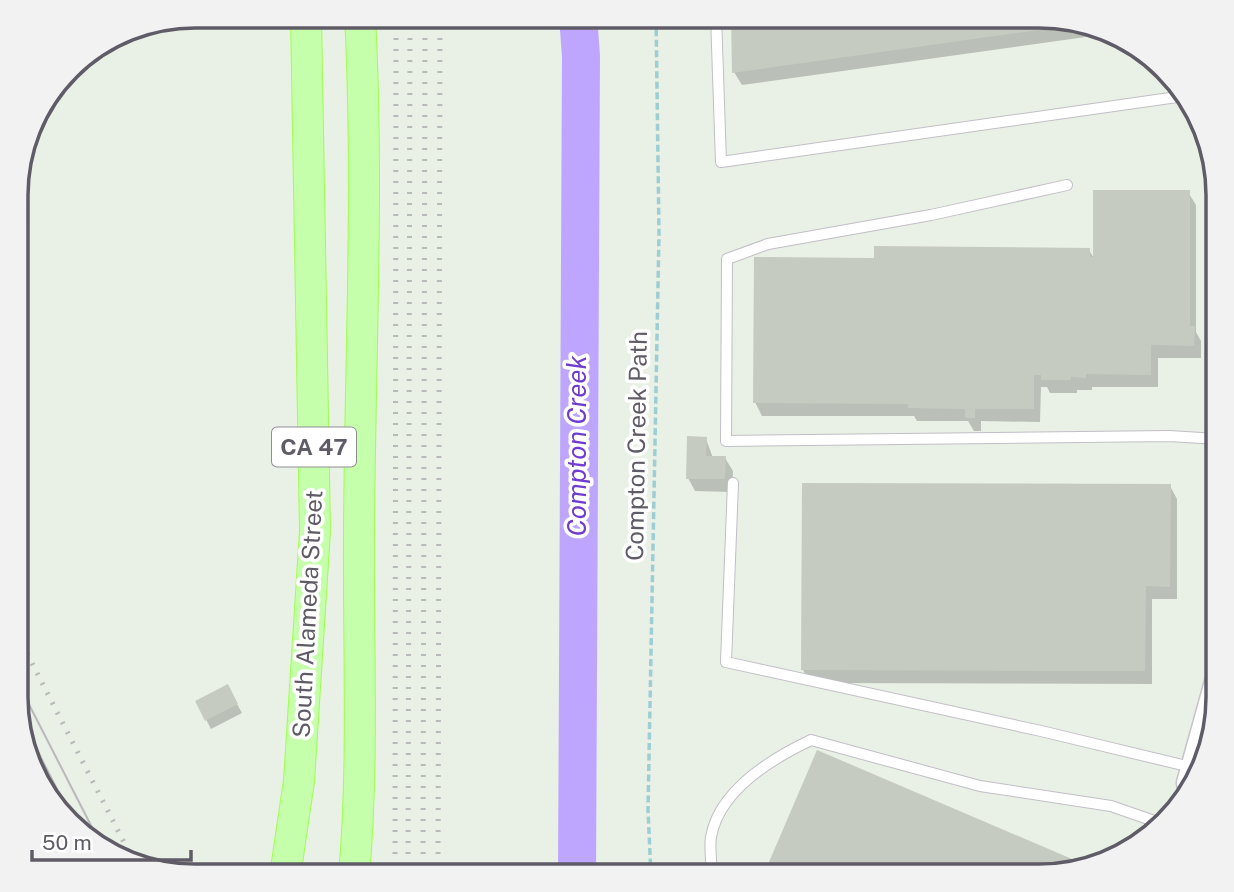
<svg xmlns="http://www.w3.org/2000/svg" width="1234" height="892" font-family="'Public Sans',sans-serif">
  <style>
    .shadow { fill: #0003 }
    .lines { fill: none; stroke-linecap: round; stroke-linejoin: round }
    .river { stroke: #bea6ff; stroke-width: 38 }
    .building { fill: #c6cbc1 }
    .service-casing { stroke: #c2bec7; stroke-width: 12 }
    .secondary-casing { stroke: #c6c1cb; stroke-width: 29 }
    .primary-casing { stroke: #9dff4f; stroke-width: 32 }
    .path { stroke: #9cced4; stroke-width: 3.5; stroke-dasharray: 7 3.5; stroke-linecap: butt }
    .service { stroke: #fff; stroke-width: 10 }
    .secondary { stroke: #fff; stroke-width: 26 }
    .primary { stroke: #c6ffab; stroke-width: 30 }
    .tram { stroke: #b9b8ba; stroke-width: 2 }
    .rail { stroke: #b9b8ba; stroke-width: 5; stroke-dasharray: 2 9; stroke-linecap: butt }
    .labels { text-anchor: middle; stroke-width: 7; stroke-linejoin: round; paint-order: stroke }
    .shield { fill: #fff; stroke: #908d95; stroke-width: 2 }
    .shield-label { font-size: 23px; font-weight: bold; fill: #605c67 }
    .street-label { font-size: 24px; fill: #605c67; stroke: #fff }
    .water-label { font-size: 26px; font-style: italic; fill: #6f3ccf; stroke: #fff }
    .rim { fill: none; stroke: #605c67; stroke-width: 3.5 }
  </style>
  <rect width="100%" height="100%" fill="#e9f0e5"/>
  <path class="shadow" d="M733 16H1050L1100 35 742 85 734 72Z
    M1188 192 1196 205V332L1201 341V358H1158V387H1092V390H1077V393H1050L1047 387H1041L1040 422 981 421V431H974L968 421H917L914 416H762L755 402 876 259 1089 250 1095 260Z
    M706 439 713 458H725L733 471 732 492 695 491 688 478Z
    M1170 486 1177 499V599H1152V684L810 683 803 670Z
    M232 695 242 713 211 729 197 702Z
    M818 752 1083 866 1039 876H765Z"/>
  <g class="lines">
    <path class="river" d="M577 876 581 56 578 16"/>
  </g>
  <path class="building" d="M731 16H1050L1074 25 732 73Z
    M1093 190H1190V326H1195L1194 346 1151 345V375L1086 374V378L1071 377V380H1041V375H1034V409H975V418H965V409L908 408V404L753 403 754 257 874 258V246L1090 248V257H1093Z
    M687 436 707 437 706 456H726L725 479H686Z
    M802 483 1171 484 1170 587 1146 586 1145 671 801 670Z
    M228 684 238 704 205 721 195 701Z
    M817 750 1086 865 1039 876H763Z"/>
  <g class="lines">
    <g class="service-casing">
      <path id="service" d="M716 16 721 162 1184 96
        M1067 185 931 215 768 244 727 259 726 441 1169 436 1218 439
        M733 483 726 662 1041 731 1191 767
        M712 876C712 864 709 849 711 837 719 791 771 759 811 740L980 786 1111 806 1160 823"/>
    </g>
    <g class="secondary-casing">
      <path id="secondary" d="M1190 783 1218 682"/>
    </g>
    <g class="primary-casing">
      <path id="primary" d="M285 876 299 781 315 531 306 16
        M354 876C364 761 358 646 359 531 360 359 369 187 360 16"/>
    </g>
    <path class="path" d="M651 876 648 810 659 233 656 16"/>
    <use href="#service" class="service"/>
    <use href="#secondary" class="secondary"/>
    <use href="#primary" class="primary"/>
    <path class="tram" d="M17 681 101 845
      M17 711 78 830"/>
    <path class="rail" d="M17 634 131 856
      M395 876 396 16
      M408 876 410 16
      M423 876 425 16
      M438 876 440 16"/>
  </g>
  <g class="labels">
    <rect class="shield" x="272" y="427.5" width="84" height="39" rx="5"/>
    <g class="shield-label">
      <text x="314" y="455">CA 47</text>
    </g>
    <g class="street-label">
      <text transform="translate(637 446) rotate(-89)" y="8">Compton Creek Path</text>
      <text transform="translate(308 614) rotate(-87)" y="8">South Alameda Street</text>
    </g>
    <g class="water-label">
      <text transform="translate(577 446) rotate(-90)" y="9">Compton Creek</text>
    </g>
  </g>
  <path d="M0 0H1234V892H0ZM195 28H1039A167 167 0 0 1 1206 195V697A167 167 0 0 1 1039 864H195A167 167 0 0 1 28 697V195A167 167 0 0 1 195 28Z" fill="#f2f2f3" fill-rule="evenodd"/>
  <path class="rim" d="M195 28H1039A167 167 0 0 1 1206 195V697A167 167 0 0 1 1039 864H195A167 167 0 0 1 28 697V195A167 167 0 0 1 195 28Z"/>
  <path d="M32 850v10h159v-10" fill="none" stroke="#605c67" stroke-width="3.5"/>
  <text x="42" y="850" font-size="21" fill="#605c67" stroke="#ffffff" stroke-width="5" paint-order="stroke">50 m</text>
</svg>
